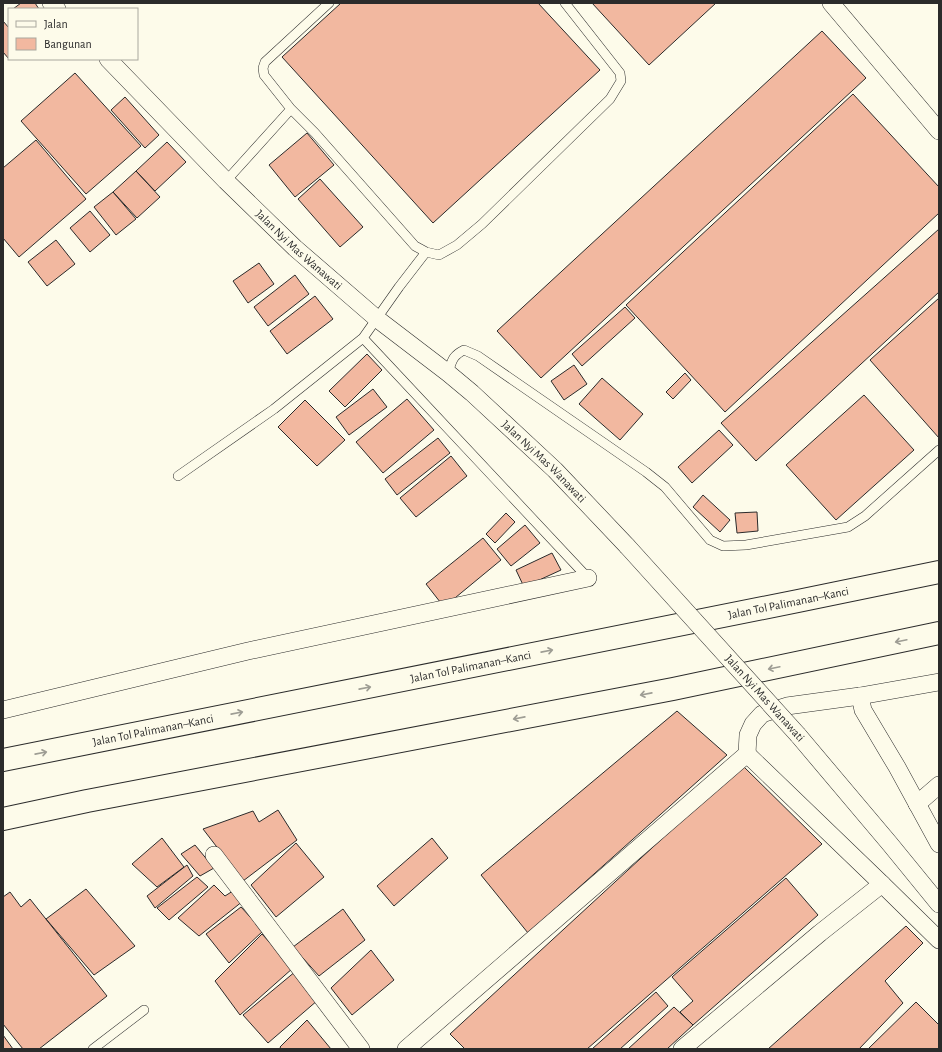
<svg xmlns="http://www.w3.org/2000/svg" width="942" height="1052" font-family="'Alegreya Sans',sans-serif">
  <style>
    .building { fill: #f2b8a0; stroke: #2b2b2b }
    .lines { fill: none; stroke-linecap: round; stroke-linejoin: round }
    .service-casing { stroke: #2b2b2b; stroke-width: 10 }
    .minor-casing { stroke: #2b2b2b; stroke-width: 18 }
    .motorway-casing { stroke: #2b2b2b; stroke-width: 24 }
    .service { stroke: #fdfbea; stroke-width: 9 }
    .minor { stroke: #fdfbea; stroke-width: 17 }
    .motorway { stroke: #fdfbea; stroke-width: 22 }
    .minor-bridge-casing { stroke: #2b2b2b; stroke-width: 18; stroke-linecap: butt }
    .minor-bridge { stroke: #fdfbea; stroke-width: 17 }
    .oneway { stroke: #9e9d94 }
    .labels { text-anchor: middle; stroke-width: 3; stroke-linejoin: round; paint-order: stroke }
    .street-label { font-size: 12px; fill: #2b2b2b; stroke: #fdfbea }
  </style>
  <rect width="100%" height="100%" fill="#fdfbea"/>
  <path class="building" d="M21 3H35L39 9H13Z
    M341 3H538L600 70 433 223 282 57Z
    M592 3H716L649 65Z
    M3 21 9 28V59L3 52Z
    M822 31 866 78 541 378 497 331Z
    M75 73 141 146 86 194 21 121Z
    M853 94 939 187V213L725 412 626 305Z
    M125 97 159 135 145 148 111 110Z
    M307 133 334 165 295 197 269 165Z
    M36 140 86 199 19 257 3 238V168Z
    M167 142 186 162 155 191 136 171Z
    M136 171 160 197 137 218 113 192Z
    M320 179 363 227 340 247 298 199Z
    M113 192 136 219 116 235 94 207Z
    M90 211 110 235 90 252 70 228Z
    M939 229V292L756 461 721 423Z
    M56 240 75 264 47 286 28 262Z
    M259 263 274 284 248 303 233 281Z
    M295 275 309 294 268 326 254 307Z
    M315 296 333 319 287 354 270 331Z
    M939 298V438L870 360Z
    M625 307 635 318 582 366 572 354Z
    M367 354 382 370 345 407 329 391Z
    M574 365 587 384 564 400 551 381Z
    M685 373 691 380 673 399 666 392Z
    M602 378 643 414 620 440 579 404Z
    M373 389 387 407 349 435 336 417Z
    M864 395 914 450 836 520 786 465Z
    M407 399 434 430 383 473 356 442Z
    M305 400 345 440 317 466 278 427Z
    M719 430 733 445 692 483 678 467Z
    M438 438 450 453 397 495 385 479Z
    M451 456 467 476 416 517 400 498Z
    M703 495 730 520 720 532 693 507Z
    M757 512 758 531 737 533 735 513Z
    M506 513 515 522 495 543 486 534Z
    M525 525 540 543 511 566 497 549Z
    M483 538 501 560 444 607 426 584Z
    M552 553 561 570 524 587 516 570Z
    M677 711 727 755 528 933 481 875Z
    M742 765 822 844 587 1049H465L450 1034Z
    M278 810 297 840 243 881 203 829 253 811 259 822Z
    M162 838 184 867 157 887 132 864Z
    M432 838 448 858 394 906 377 886Z
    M296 843 324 877 276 917 251 885Z
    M195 845 214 868 200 876 181 854Z
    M187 865 193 876 155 908 147 896Z
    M197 877 208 887 169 920 157 908Z
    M786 878 818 915 693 1025 680 1012 693 1001 672 977Z
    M214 885 225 896 236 889 243 901 199 936 178 918Z
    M86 889 135 946 94 975 46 919Z
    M10 892 21 907 30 899 107 996 39 1049H23L3 1024V897Z
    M241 907 263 931 229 963 206 934Z
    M343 909 365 940 319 976 293 947Z
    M906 926 923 943 885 981 903 1003 859 1049H768Z
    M262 934 293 968 240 1015 215 981Z
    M371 950 394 980 352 1015 331 988Z
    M296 971 318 1000 268 1043 243 1015Z
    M656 992 668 1006 620 1049H592Z
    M916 1002 939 1025V1049H868Z
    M674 1007 693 1025 667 1049H628Z
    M307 1020 331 1049H281L280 1047Z
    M3 1035 13 1049H3Z"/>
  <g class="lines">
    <g class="service-casing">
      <path id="service" d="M291 109 264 75 263 68 265 62 329 3
        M226 181 291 109 315 133 415 246 426 252 439 255 457 245 482 224 610 99 621 81 620 73 565 3
        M426 252 399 287 363 338 588 578
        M448 373C452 361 452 356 464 350L478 356 646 472 665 487 710 540 723 546 746 545 848 527 865 516 939 450
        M178 476 274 409 363 338
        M93 1049 144 1010"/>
    </g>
    <g class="minor-casing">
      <g id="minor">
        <path d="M51 3 57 9"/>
        <path d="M831 3 939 131"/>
        <path id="s1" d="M108 59 226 181 295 248 376 318 448 373 472 393 555 470 627 546"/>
        <path d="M860 696 863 710 897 767 939 844"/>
        <path d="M3 710 248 651 588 578"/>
        <path d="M798 735 890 844 939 904"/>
        <path d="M747 754 882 884 939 940"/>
        <path d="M917 804 939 785"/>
        <path d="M214 855 361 1049"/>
        <path d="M406 1049 747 754 748 735 753 724 762 714 787 706 860 696 939 682"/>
        <path d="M682 1049 820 933 882 884"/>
      </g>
    </g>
    <g class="motorway-casing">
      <g id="motorway">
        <path id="s2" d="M3 760 798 601 939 572"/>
        <path d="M3 819 87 801 673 689 939 633"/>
      </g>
    </g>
    <use href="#service" class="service"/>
    <use href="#minor" class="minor"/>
    <use href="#motorway" class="motorway"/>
    <g class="minor-bridge-casing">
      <path id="minor-bridge" d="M627 546 798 735"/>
    </g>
    <use href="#minor-bridge" class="minor-bridge"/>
  </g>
  <defs><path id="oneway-shaft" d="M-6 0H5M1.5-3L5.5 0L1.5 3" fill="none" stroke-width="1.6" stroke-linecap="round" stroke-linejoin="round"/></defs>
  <g class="oneway">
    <use href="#oneway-shaft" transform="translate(901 641) rotate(168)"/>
    <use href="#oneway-shaft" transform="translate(547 651) rotate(-11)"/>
    <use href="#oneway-shaft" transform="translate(774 668) rotate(168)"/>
    <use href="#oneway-shaft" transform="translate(365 688) rotate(-11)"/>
    <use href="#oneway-shaft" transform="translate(646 694) rotate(169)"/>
    <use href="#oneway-shaft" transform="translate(237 713) rotate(-11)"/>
    <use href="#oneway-shaft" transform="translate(519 718) rotate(169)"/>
    <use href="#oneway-shaft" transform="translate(41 753) rotate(-11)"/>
  </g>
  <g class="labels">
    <g class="street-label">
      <text dy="4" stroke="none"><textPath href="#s1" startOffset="270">Jalan Nyi Mas Wanawati</textPath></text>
      <text dy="4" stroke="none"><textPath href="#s1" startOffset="594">Jalan Nyi Mas Wanawati</textPath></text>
      <text dy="4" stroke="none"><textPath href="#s2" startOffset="801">Jalan Tol Palimanan–Kanci</textPath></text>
      <text dy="4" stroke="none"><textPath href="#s2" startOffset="477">Jalan Tol Palimanan–Kanci</textPath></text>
      <text transform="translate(765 698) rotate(48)" y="4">Jalan Nyi Mas Wanawati</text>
      <text dy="4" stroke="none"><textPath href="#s2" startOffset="153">Jalan Tol Palimanan–Kanci</textPath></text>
    </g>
  </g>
  <rect width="942" height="1052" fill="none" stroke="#2b2b2b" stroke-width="8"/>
  <rect x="8" y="8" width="130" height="52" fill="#fdfbea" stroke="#a9a89e"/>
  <rect x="16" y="21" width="20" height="6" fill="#fdfbea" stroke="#a9a89e"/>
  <text x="44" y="28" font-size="12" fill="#2b2b2b">Jalan</text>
  <rect x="16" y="38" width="20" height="12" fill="#f2b8a0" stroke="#a9a89e"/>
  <text x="44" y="48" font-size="12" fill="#2b2b2b">Bangunan</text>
</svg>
